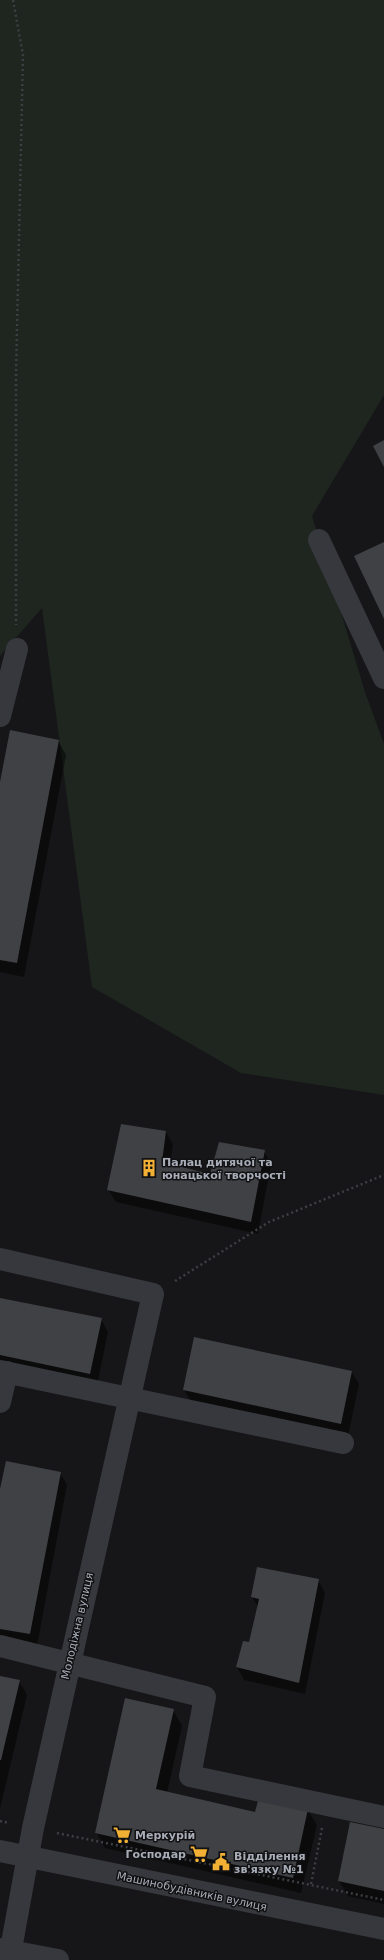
<svg xmlns="http://www.w3.org/2000/svg" width="384" height="1960" font-family="'DejaVu Sans',sans-serif">
  <style>
    .green { fill: #1e261f }
    .shadow { fill: #0007 }
    .building { fill: #404145 }
    .lines { fill: none; stroke-linecap: round; stroke-linejoin: round }
    .path { stroke: #3d3f44; stroke-width: 2.5; stroke-dasharray: 2 3; stroke-linecap: butt }
    .minor { stroke: #37383d; stroke-width: 22 }
    .labels { text-anchor: middle; stroke-width: 3; stroke-linejoin: round; paint-order: stroke }
    .poi-label { font-size: 11px; font-weight: bold; fill: #a8adb8; stroke: #111113; text-anchor: start }
    .street-label { font-size: 11px; fill: #a8adb8; stroke: #111113 }
  </style>
  <rect width="100%" height="100%" fill="#161618"/>
  <path class="green" d="M0 0H384V395L312 516 365 692 384 744V1095L241 1073 92 987 42 608 0 656Z"/>
  <path class="shadow" d="M58 741 66 755 24 977 0 972V787Z
    M166 1132 173 1144 170 1165 211 1176 264 1151 271 1164 258 1234 116 1202 108 1189Z
    M0 1299 101 1319 108 1332 97 1386 0 1366Z
    M352 1372 359 1384 348 1436 191 1402 184 1390Z
    M60 1473 67 1485 37 1646 0 1639V1495Z
    M318 1580 325 1593 305 1694 244 1680 237 1667 250 1643 258 1607 252 1597Z
    M0 1677 19 1681 27 1695 0 1809Z
    M173 1710 182 1726 167 1793 256 1813 308 1810 317 1825 301 1893 105 1848 96 1832Z
    M384 1830V1904L348 1896 339 1881Z"/>
  <path class="building" d="M384 440V467L373 446Z
    M384 542V619L354 556Z
    M10 730 59 740 17 963 0 960V782Z
    M121 1124 166 1131 162 1162 210 1174 219 1142 265 1150 251 1222 107 1190Z
    M0 1298 102 1318 90 1374 0 1355Z
    M194 1337 352 1371 341 1424 183 1390Z
    M6 1461 61 1472 30 1634 0 1629V1489Z
    M257 1567 319 1579 299 1683 236 1667 243 1641 249 1642 259 1599 251 1597Z
    M0 1676 20 1680 1 1760H0Z
    M125 1698 174 1709 156 1789 255 1812 259 1797 308 1809 293 1878 95 1833Z
    M350 1822 384 1829V1891L338 1881Z"/>
  <g class="lines">
    <path class="path" d="M13 0 23 55 16 374V625
      M175 1281 269 1222 384 1175
      M0 1821 9 1823
      M57 1833 384 1900
      M311 1884 322 1828"/>
    <path class="minor" d="M319 540 384 678
      M0 716 17 649
      M0 1259 153 1294 33 1828 9 1960
      M0 1371 343 1443
      M0 1402 7 1372
      M0 1646 205 1697 190 1776 384 1817
      M0 1851 384 1929
      M0 1949 58 1960"/>
  </g>
  <defs>
    <g id="building-bare" transform="scale(1.38)"><path d="M-4-6H4V6H1V3H-1V6H-4ZM-2.5-4.3h1.7v1.8h-1.7ZM.8-4.3h1.7v1.8H.8ZM-2.5-1h1.7V.8h-1.7ZM.8-1h1.7V.8H.8Z" fill="#f2b134" stroke="#111113" stroke-width="2.5" paint-order="stroke"/></g>
    <g id="supermarket-bare" transform="scale(1.38)"><path d="M-6-5.5h2.5l.6 2H6L4.5 2H-2.5L-4.4-4H-6ZM-1.5 3.2a1.3 1.3 0 1 0 .1 0ZM3 3.2a1.3 1.3 0 1 0 .1 0Z" fill="#f2b134" stroke="#111113" stroke-width="2.5" paint-order="stroke"/></g>
    <g id="civic-bare" transform="scale(1.38)"><path d="M-.6-6.5H3V-4.5H.6V-3L4-1V1h2V6H-6V1h2V-1L-.6-3ZM-1.2 2.5V6h2.4V2.5Z" fill="#f2b134" stroke="#111113" stroke-width="2.5" paint-order="stroke"/></g>
  </defs>
  <g fill-rule="evenodd">
    <use href="#building-bare" x="149" y="1168"/>
    <use href="#supermarket-bare" x="122" y="1835"/>
    <use href="#supermarket-bare" x="199" y="1854"/>
    <use href="#civic-bare" x="221" y="1862"/>
  </g>
  <g class="labels">
    <g class="poi-label">
      <text x="162" y="1166">Палац дитячої та<tspan x="162" dy="13">юнацької творчості</tspan></text>
      <text x="135" y="1839">Меркурій</text>
      <text x="186" y="1858" text-anchor="end">Господар</text>
      <text x="234" y="1860">Відділення<tspan x="234" dy="13">зв'язку №1</tspan></text>
    </g>
    <g class="street-label">
      <text transform="translate(77 1626) rotate(-77)" y="4">Молодіжна вулиця</text>
      <text transform="translate(192 1891) rotate(12)" y="4">Машинобудівників вулиця</text>
    </g>
  </g>
</svg>
